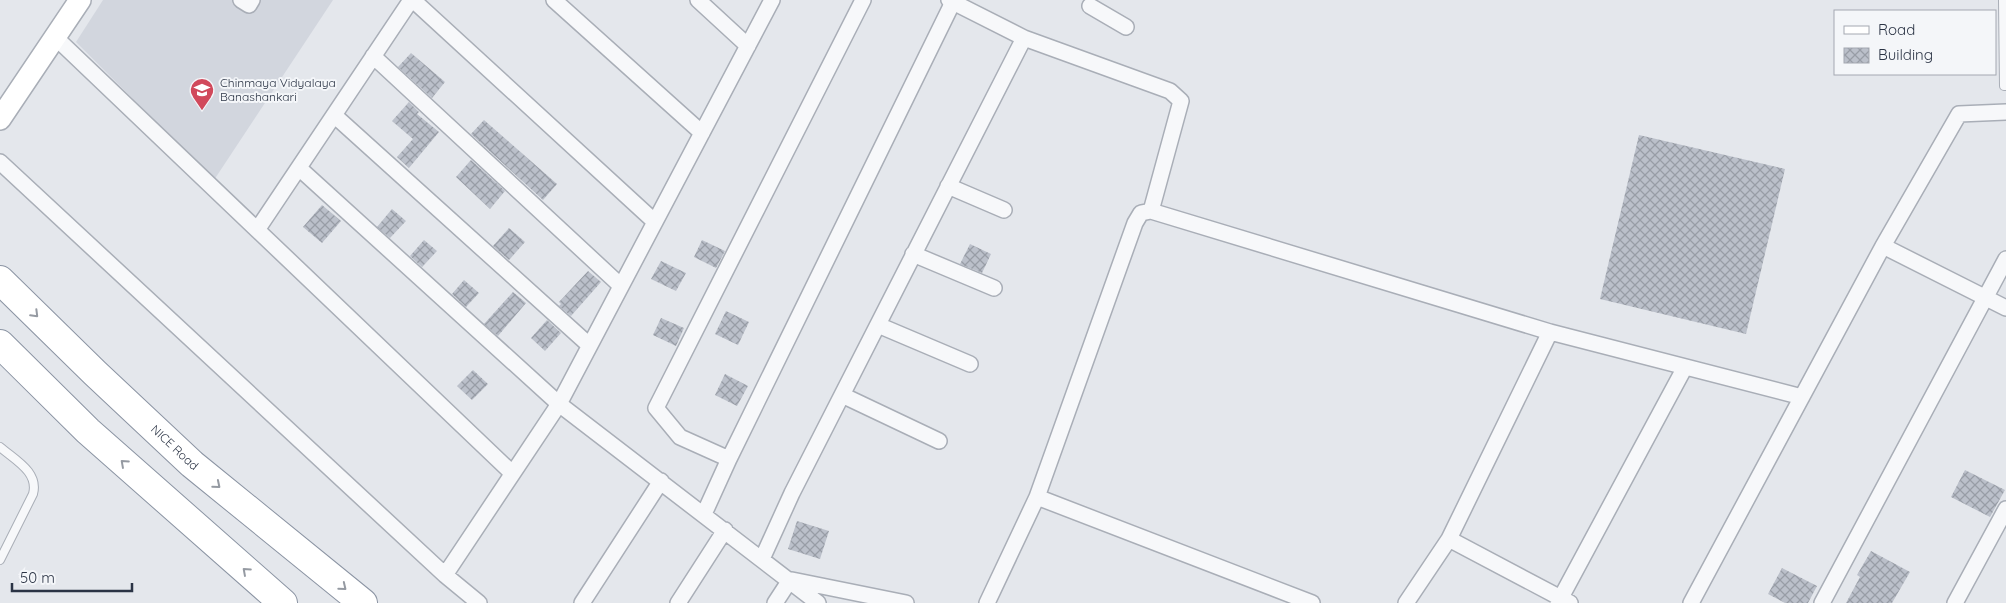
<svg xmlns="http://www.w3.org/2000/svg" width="2006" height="603" font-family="Quicksand,sans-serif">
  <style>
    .built { fill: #d2d6de }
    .building { fill: url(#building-cross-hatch) }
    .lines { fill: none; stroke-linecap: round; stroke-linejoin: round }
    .lane-casing { stroke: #a9aeb7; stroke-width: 10 }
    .street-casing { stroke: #a9aeb7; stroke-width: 18 }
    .secondary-casing { stroke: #a9aeb7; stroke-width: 24 }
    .highway-casing { stroke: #8b94a3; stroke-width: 30 }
    .lane { stroke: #f7f8fa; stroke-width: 8 }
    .street { stroke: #f7f8fa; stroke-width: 15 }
    .secondary { stroke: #fff; stroke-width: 21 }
    .highway { stroke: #fff; stroke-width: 28 }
    .oneway { stroke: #959aa2 }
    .labels { text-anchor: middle; stroke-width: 4; stroke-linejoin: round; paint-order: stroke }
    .poi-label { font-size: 12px; fill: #2b3445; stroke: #f4f6f9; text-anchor: start }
    .street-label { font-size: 12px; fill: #2b3445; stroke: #f4f6f9 }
  </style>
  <defs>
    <pattern id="building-cross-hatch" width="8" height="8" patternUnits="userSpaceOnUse" patternTransform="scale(1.25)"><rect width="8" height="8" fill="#bbc0ca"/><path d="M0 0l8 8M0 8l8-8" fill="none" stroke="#989da6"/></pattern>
  </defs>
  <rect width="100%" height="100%" fill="#e4e7ec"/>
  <path class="built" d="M103 0H333L214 180 76 42Z"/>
  <path class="building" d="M411 53 445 82 432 98 398 67Z
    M409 102 419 112 417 114 439 132 409 168 397 157 413 139 392 121Z
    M484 120 557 184 543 200 471 134Z
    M1639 135 1785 169 1746 334 1600 299Z
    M471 160 505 191 490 209 456 177Z
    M322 205 341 221 322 243 303 227Z
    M392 209 406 221 390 238 377 227Z
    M509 228 525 242 509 260 493 246Z
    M424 240 437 251 422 267 410 256Z
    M702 240 725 251 716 268 694 257Z
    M970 244 991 254 982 273 960 264Z
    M661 261 686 273 676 291 651 279Z
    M588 271 601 282 571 316 559 306 561 304 559 302Z
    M464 280 479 293 466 307 452 294Z
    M513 292 526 303 498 336 484 324Z
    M726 311 749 322 738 345 715 334Z
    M661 318 684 328 676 346 653 335Z
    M547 320 561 333 545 351 531 338Z
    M473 370 488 384 472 400 457 386Z
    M725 374 748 386 737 406 715 395Z
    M1965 470 2005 490 1990 517 1951 497Z
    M797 521 829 531 820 559 788 549Z
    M1871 551 1910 572 1892 603H1846L1860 577 1857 575Z
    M1782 568 1817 586 1808 603H1785L1768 594Z"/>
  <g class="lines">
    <g class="lane-casing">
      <path id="lane" d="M2003 0 2004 86H2006
        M0 447C15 460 39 472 33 494L0 560"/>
    </g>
    <g class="street-casing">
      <path id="street" d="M241 0 249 5 252 0
        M413 0 655 222
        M554 0 702 133
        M698 0 748 46
        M1090 6 1126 27
        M55 37 512 473
        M1024 38 1170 91 1181 101 1151 211
        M373 56 621 286
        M334 115 589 345
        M0 162 445 575 479 603
        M299 168 559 404 818 603
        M948 186 1004 210
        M257 230 411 0
        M1883 246 2006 308
        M913 254 994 288
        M878 325 970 364
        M842 395 939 441
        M729 459 953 2
        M1037 497 1312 603
        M704 514 729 459 680 437 656 408 863 0
        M1449 539 1570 603
        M762 559 792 493 1024 38 949 0
        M445 575 559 404 772 0
        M792 580 906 603
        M582 603 661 481
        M678 603 725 530
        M775 603 790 580
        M987 603 1037 497 1135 223 1141 213 1151 211 1550 332
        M1406 603 1449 539 1550 332 1802 397
        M1558 603 1685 367
        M1691 603 1883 246 1959 114 2006 112
        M1822 603 2006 259
        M1955 603 2006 509"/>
    </g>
    <g class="secondary-casing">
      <path id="secondary" d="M0 119 80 0"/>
    </g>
    <g class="highway-casing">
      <g id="highway">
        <path id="s1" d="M0 280 95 373 192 464 363 603"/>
        <path d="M0 344 88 431 283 603"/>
      </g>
    </g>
    <use href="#lane" class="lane"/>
    <use href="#street" class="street"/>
    <use href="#secondary" class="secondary"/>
    <use href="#highway" class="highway"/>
  </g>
  <defs><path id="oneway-chevron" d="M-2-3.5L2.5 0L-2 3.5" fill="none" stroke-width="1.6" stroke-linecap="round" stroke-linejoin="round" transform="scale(1.25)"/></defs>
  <g class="oneway">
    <use href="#oneway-chevron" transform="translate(35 314) rotate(45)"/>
    <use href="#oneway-chevron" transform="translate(124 463) rotate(-138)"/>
    <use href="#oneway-chevron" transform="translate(217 485) rotate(40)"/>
    <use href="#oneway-chevron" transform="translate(246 571) rotate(-138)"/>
    <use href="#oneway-chevron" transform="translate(343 587) rotate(39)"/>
  </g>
  <defs>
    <g id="school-pin" transform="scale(1.25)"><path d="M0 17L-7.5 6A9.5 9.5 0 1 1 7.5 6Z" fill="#d1495b" stroke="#f4f6f9"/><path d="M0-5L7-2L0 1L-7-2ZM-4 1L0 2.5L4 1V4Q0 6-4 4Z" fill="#fff"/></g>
  </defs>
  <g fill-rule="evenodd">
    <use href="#school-pin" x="202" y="90"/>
  </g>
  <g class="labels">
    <g class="poi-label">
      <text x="220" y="87">Chinmaya Vidyalaya<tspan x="220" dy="14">Banashankari</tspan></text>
    </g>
    <g class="street-label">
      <text dy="4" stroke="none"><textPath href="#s1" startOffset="242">NICE Road</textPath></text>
    </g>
  </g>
  <rect x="1834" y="10" width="162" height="65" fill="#f4f6f9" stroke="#a4a8b1"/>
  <rect x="1844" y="26" width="25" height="8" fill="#ffffff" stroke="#a4a8b1"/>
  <text x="1878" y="35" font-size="15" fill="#2b3445">Road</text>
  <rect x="1844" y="48" width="25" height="15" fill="url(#building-cross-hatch)" stroke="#a4a8b1"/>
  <text x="1878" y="60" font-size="15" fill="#2b3445">Building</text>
  <path d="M12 583v8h120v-8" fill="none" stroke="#2b3445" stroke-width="2.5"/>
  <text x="20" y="583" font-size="15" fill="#2b3445" stroke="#f4f6f9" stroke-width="4" paint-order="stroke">50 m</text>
</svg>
